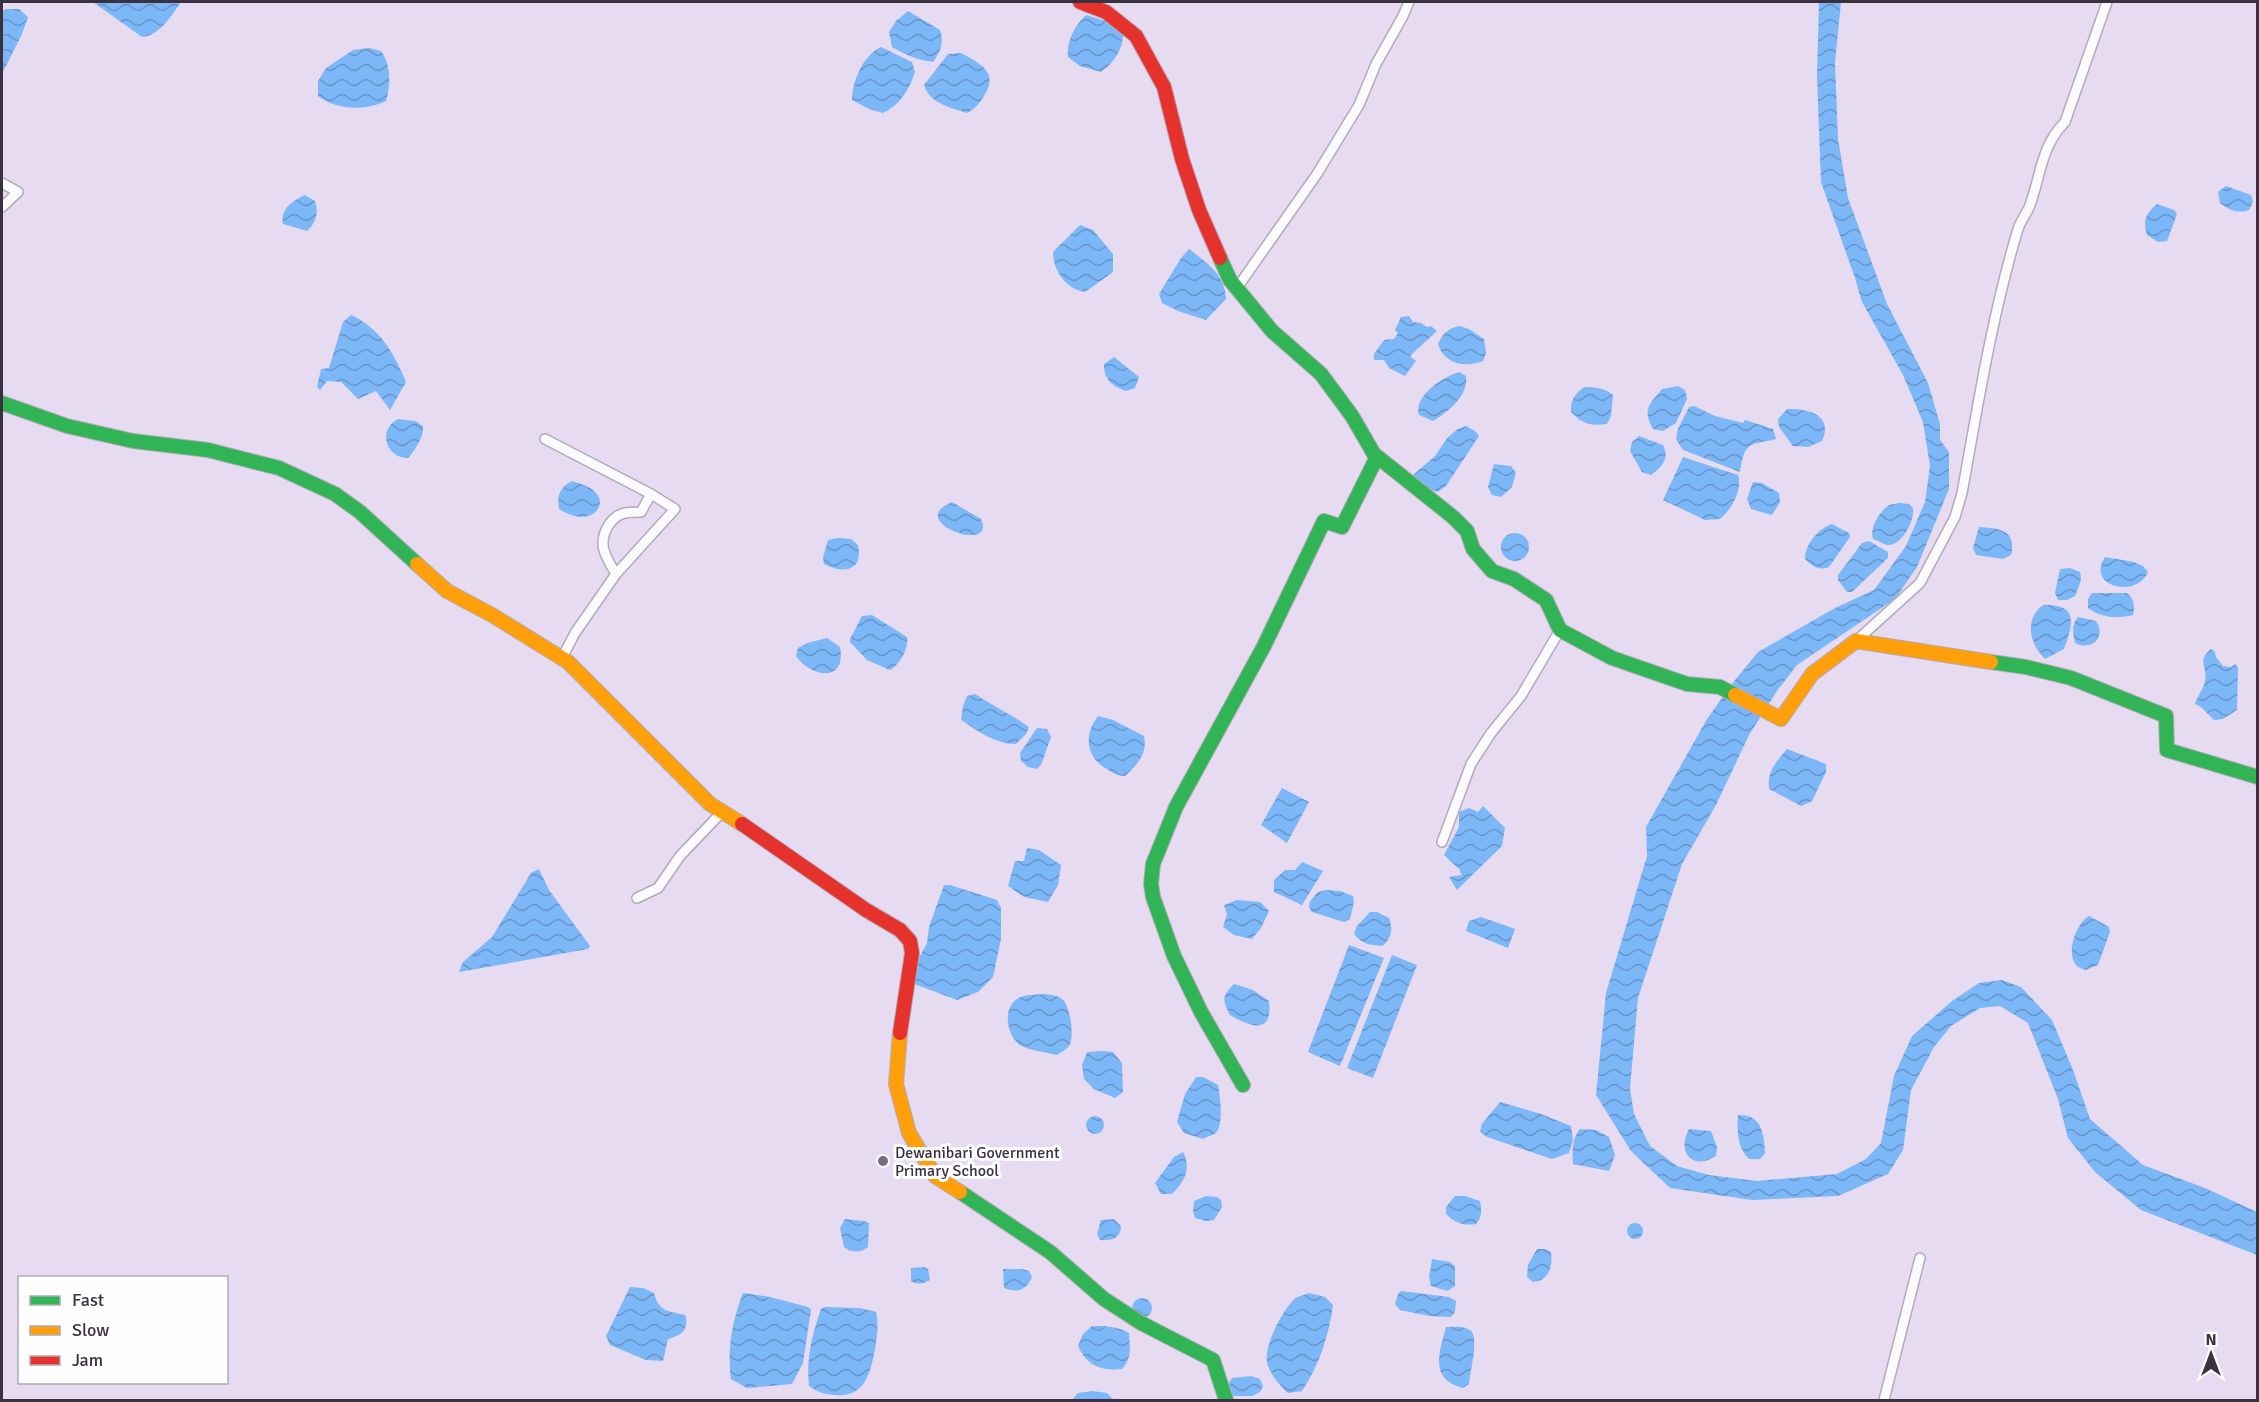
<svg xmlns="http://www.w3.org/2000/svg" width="2259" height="1402" font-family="Signika,sans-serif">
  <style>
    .water { fill: url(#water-waves) }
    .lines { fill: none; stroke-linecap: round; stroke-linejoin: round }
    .street-casing { stroke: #b3aaba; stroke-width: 12 }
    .fast-casing { stroke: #b3aaba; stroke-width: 16 }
    .slow-casing { stroke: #b3aaba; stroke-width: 16 }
    .jam-casing { stroke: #b3aaba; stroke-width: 16 }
    .street { stroke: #fbfafd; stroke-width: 9 }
    .fast { stroke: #30b455; stroke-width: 14 }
    .slow { stroke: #ff9f0a; stroke-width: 14 }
    .jam { stroke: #e5322d; stroke-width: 14 }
    .poi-dot { fill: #766c7e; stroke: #fefefe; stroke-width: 2 }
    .labels { text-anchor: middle; stroke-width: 6; stroke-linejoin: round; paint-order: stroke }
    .poi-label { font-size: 16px; fill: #393140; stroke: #fefefe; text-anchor: start }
  </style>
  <defs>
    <pattern id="water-waves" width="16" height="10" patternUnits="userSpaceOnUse" patternTransform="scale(1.5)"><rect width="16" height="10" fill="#7cb7f8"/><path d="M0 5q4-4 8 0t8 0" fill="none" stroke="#6795ca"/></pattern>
  </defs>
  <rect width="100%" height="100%" fill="#e7dbf1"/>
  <path class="water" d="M93 2H181C172 15 159 36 142 37Z
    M1819 2H1841L1835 62 1838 139 1848 198 1887 304 1928 383 1940 424V440L1949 452V489L1917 567 1895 599 1797 665 1777 691 1749 735 1716 805 1682 864 1638 998 1630 1088 1634 1114 1650 1146 1677 1166 1709 1175 1757 1181 1837 1174 1866 1159 1881 1143 1894 1076 1912 1036 1952 1001 1979 983 2002 980 2021 987 2052 1020 2073 1070 2090 1119 2143 1165 2205 1188 2257 1212V1255L2141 1210 2095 1172 2068 1138 2058 1099 2028 1023 2000 1006 1980 1008 1951 1026 1934 1047 1911 1090 1903 1150 1888 1174 1838 1196 1752 1200 1670 1188 1631 1151 1596 1095 1606 993 1647 856 1646 827 1707 719 1731 685 1758 652 1835 608 1874 590 1906 546 1925 502 1930 466 1923 422 1903 375 1862 302 1855 278 1821 182 1817 76Z
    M6 9H19L28 17 22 34 2 74V11Z
    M908 11 940 30C944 43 941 51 933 62 917 60 906 55 892 47L889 32 896 21Z
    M1086 15 1115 24 1123 31C1124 48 1115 62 1101 72L1080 66 1068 57C1066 42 1075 25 1086 15Z
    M881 47 912 62 915 72C909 90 900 105 883 113L869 109 852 100C852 82 863 55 881 47Z
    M369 48 381 51C391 64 391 86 386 101 365 111 336 110 318 96V81L326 68 353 50Z
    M961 53C981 64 999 72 984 96 979 104 975 109 967 113 951 108 929 103 924 85L948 54Z
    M2226 186 2251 195 2253 202 2249 210C2238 214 2229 210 2220 203L2218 192Z
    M305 195 315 201C319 213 316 223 307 231L283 224C280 209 292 201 305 195Z
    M2157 204 2174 210 2177 214 2167 241 2158 242 2147 235C2143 221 2145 214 2157 204Z
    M1080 225 1093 230 1113 254V272L1085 292C1066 289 1053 271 1053 252Z
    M1189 249C1207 263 1225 274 1226 299L1206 320 1178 311 1162 303 1159 294 1181 258Z
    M351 315C380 328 394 353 406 382L390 410 376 391 358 399 341 382 327 381 320 390 317 387 321 369 329 368 343 322Z
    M1409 316 1413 322 1421 323 1427 327 1431 326 1437 331 1410 356 1416 361 1405 376 1389 368 1384 360H1374V354L1384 340 1394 339 1398 333 1395 330 1401 317Z
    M1460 326 1469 329 1484 339 1486 353 1483 361C1464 368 1444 364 1438 344 1443 333 1448 328 1460 326Z
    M1114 357 1139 377 1135 388 1126 391C1112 386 1104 380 1104 364Z
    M1459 372 1466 376C1469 395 1448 412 1433 421L1419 415C1413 396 1443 377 1459 372Z
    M1678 386 1685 390 1687 399 1676 423 1663 431 1653 429C1642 409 1649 405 1662 389Z
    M1584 387C1595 387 1605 388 1613 395L1611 416 1607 424C1589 426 1583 424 1571 412 1570 400 1575 394 1584 387Z
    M1694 406 1715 416 1743 423 1745 420 1773 429 1776 439C1750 446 1745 439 1740 472L1683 450 1676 439 1678 429 1689 407Z
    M1787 409C1808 408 1834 415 1822 441L1808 447 1793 446 1779 427 1778 419Z
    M398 419 415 421 423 426C424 437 415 450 408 458 386 458 377 430 398 419Z
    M1466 426 1475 431 1479 436 1446 486 1438 492C1428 488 1418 485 1413 475L1435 456 1448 437 1458 429Z
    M1639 436 1663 445C1670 458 1662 467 1651 475L1642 472 1630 451 1632 442Z
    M1683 457 1738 475C1743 490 1731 510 1720 519L1705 520 1663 500Z
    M1494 464 1511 466 1516 473 1512 487 1501 497 1492 495 1488 487Z
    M572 481C578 483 585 485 590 488 613 501 593 531 559 509 557 496 559 488 572 481Z
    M1753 482 1762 483 1779 493 1780 502 1772 515 1751 509 1747 499Z
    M952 502 981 519C998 555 903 522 952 502Z
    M1899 503 1909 504 1913 508C1915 520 1902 546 1887 545 1883 544 1877 540 1873 539 1869 528 1880 511 1889 505 1890 505 1898 503 1899 503Z
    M1832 524 1849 533 1850 537 1829 567C1819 571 1812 566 1805 559 1805 544 1818 529 1832 524Z
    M1979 527C1999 528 2017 530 2011 555L2003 559 1976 555 1973 548Z
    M1501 547a14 14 0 1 1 28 0a14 14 0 1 1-28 0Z
    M838 538 851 539 858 545C864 572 842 574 824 564L823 557 828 540Z
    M1869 541 1888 552V558L1852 592H1847L1838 580V575L1862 543Z
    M2105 557 2134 562 2143 566 2148 572C2137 599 2085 587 2105 557Z
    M2070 568 2080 572C2083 580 2078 588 2075 596L2067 600H2058L2055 593 2060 569Z
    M2092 593H2127C2134 599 2135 605 2133 615 2117 619 2102 618 2088 608V599Z
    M2044 605C2079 604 2073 624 2064 649L2045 659C2029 644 2024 617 2044 605Z
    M872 615 907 637C909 649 900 664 890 670L867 660 850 642V639L862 616Z
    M2078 617 2096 621C2107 636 2092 652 2075 643 2073 634 2071 625 2078 617Z
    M827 638 840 647C847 683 811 678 796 656L798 648 807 643Z
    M2211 649 2215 652 2216 657 2223 666 2231 667 2235 664 2238 667 2237 710 2223 719 2214 720 2201 707 2195 704C2197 696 2204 689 2205 681 2208 666 2196 662 2211 649Z
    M975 694C993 706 1011 714 1029 727L1026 734 1016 744C995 744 978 731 961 720L963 706 967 696Z
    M1098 716 1113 720 1144 736C1148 753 1137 765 1125 776 1118 776 1113 773 1107 769 1085 757 1084 734 1098 716Z
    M1037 728 1047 729 1051 737 1041 765 1037 769 1028 767 1021 761 1020 753Z
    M1787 749 1826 764V772L1812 801 1801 806 1769 789C1767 771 1776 762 1787 749Z
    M1282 788 1309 802 1287 843 1261 825Z
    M1483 806 1505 828 1502 846 1457 890 1449 877 1462 875 1459 869 1444 855 1459 827V812L1469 808 1478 812Z
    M1027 848 1039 850 1061 865 1058 885 1048 902 1024 897 1008 886 1015 861H1024Z
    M1302 862 1323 871 1302 905 1274 892V880L1285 870H1295Z
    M539 869 549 890 590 946 588 949 459 972 463 962 492 937 531 873Z
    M944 885H950L997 900 1001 908V939L993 977 978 992 957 1000 914 984 918 960 927 943 929 927Z
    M1326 890 1340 891 1353 896 1354 902 1350 919 1344 922 1312 912 1309 907 1310 901 1318 892Z
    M1237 900 1260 902 1269 911 1261 928 1252 939 1234 935 1223 927 1227 914 1224 905Z
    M1370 912H1377L1389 918C1393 929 1392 938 1382 946 1370 945 1362 944 1354 934L1357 926Z
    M2089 916 2109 927 2110 932 2098 965 2086 970C2083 969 2079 968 2077 966 2065 954 2076 923 2089 916Z
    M1481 917 1515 929 1508 948 1466 931 1469 921Z
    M1349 945 1384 958 1340 1066 1308 1052Z
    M1392 955 1417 965 1373 1078 1347 1068Z
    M1234 984 1253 990 1269 1001C1273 1034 1252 1028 1230 1015 1223 1001 1221 996 1234 984Z
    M1045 994C1051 995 1058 995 1063 1000 1070 1006 1075 1038 1069 1046 1067 1049 1060 1053 1057 1055 1046 1052 1030 1051 1020 1045 1007 1036 1002 1009 1017 999 1023 994 1037 995 1045 994Z
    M1102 1051 1113 1052 1122 1063 1123 1092 1115 1098 1094 1089 1084 1079 1082 1065 1087 1052Z
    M1196 1077H1203L1218 1085C1220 1095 1224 1124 1216 1133 1213 1135 1206 1137 1203 1139L1184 1133 1177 1122 1185 1094Z
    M1500 1102 1541 1114 1571 1126 1573 1140 1569 1153 1552 1159 1487 1137 1480 1132 1482 1124Z
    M1738 1115C1761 1114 1764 1132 1765 1153L1760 1159H1749C1737 1147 1737 1131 1738 1115Z
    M1086 1125a9 9 0 1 1 18 0a9 9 0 1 1-18 0Z
    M1580 1129 1596 1130 1609 1137 1615 1155 1609 1171 1573 1164C1572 1152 1572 1138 1580 1129Z
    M1689 1129 1711 1131 1717 1147 1716 1156C1693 1171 1676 1153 1689 1129Z
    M1183 1152C1192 1169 1184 1182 1172 1194H1161L1155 1183 1174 1157Z
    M1206 1196 1217 1197 1221 1200 1222 1207 1214 1220 1206 1221 1195 1218 1193 1211 1194 1201Z
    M1455 1196H1465L1480 1201C1482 1210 1482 1217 1476 1224 1463 1226 1455 1223 1446 1214V1207Z
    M845 1219 864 1221 869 1223 868 1247C860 1253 852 1253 844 1247L840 1228Z
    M1114 1219 1121 1226C1121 1239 1110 1241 1100 1240L1097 1234 1101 1220Z
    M1627 1231a8 8 0 1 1 16 0a8 8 0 1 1-16 0Z
    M1537 1249H1545L1551 1252C1553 1266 1549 1281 1533 1282L1527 1277 1528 1265Z
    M1432 1259 1450 1262 1455 1266V1286L1447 1291 1431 1286 1429 1277Z
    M924 1267 928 1269 930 1280C923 1284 918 1285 911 1281V1268Z
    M1003 1269H1022L1029 1271 1032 1277C1026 1291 1017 1293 1004 1288Z
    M630 1287 643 1288 654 1293C659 1312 668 1311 685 1315 690 1329 681 1336 668 1339L663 1361 646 1360 610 1345 606 1336Z
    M1401 1291 1449 1297 1456 1301 1455 1312 1451 1317 1429 1316 1400 1310 1395 1304 1398 1294Z
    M743 1293 770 1297 808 1307 811 1310 803 1363 792 1384 747 1388 731 1379C727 1349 732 1321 743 1293Z
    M1309 1293 1325 1297 1333 1305C1329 1335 1319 1366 1302 1391L1288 1393C1280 1386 1269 1373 1267 1362 1264 1346 1283 1308 1296 1298 1299 1296 1305 1295 1309 1293Z
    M1132 1308a10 10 0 1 1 20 0a10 10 0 1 1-20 0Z
    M824 1307 860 1308 876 1312C879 1325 877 1337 875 1349 870 1374 865 1398 834 1395 823 1394 818 1392 809 1386 806 1358 812 1335 821 1309Z
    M1092 1326C1106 1326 1117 1326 1129 1333 1130 1348 1132 1358 1122 1369 1101 1371 1087 1366 1078 1346L1083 1334Z
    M1446 1327C1454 1327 1464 1325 1471 1331 1479 1338 1470 1373 1469 1384L1463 1388C1429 1379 1439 1353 1446 1327Z
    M1251 1376 1260 1379 1263 1386 1260 1392 1252 1396H1232L1229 1383 1232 1378Z
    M1092 1391 1107 1393 1114 1400H1072L1078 1393Z"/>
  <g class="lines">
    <g class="street-casing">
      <path id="street" d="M2 183 18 192 2 207
        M1237 288 1317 174 1359 105 1376 64 1403 16 1409 2
        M545 439 651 494 641 512C626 512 617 512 608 526 597 545 606 557 616 574L575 633 562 658
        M616 574 675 509 651 494
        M1856 641 1920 583 1955 517 1962 493C1978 405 1992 315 2018 229 2021 220 2027 213 2030 205 2041 175 2041 146 2065 122L2107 2
        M1442 842 1471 764 1491 733 1521 696 1560 630
        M637 898 658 888 680 856 722 812
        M1884 1400 1920 1258"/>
    </g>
    <g class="fast-casing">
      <path id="fast" d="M1220 258 1230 280 1272 331 1321 374 1352 416 1374 454 1453 517 1467 531 1473 549 1492 571 1514 579 1546 600 1560 630 1612 658 1687 684 1720 687 1735 695
        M2 403 67 426 133 441 208 450 279 468 335 494 360 512 417 564
        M1991 662 2026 667 2071 678 2166 716 2167 750 2258 777
        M1243 1085 1201 1012 1174 956 1153 897 1151 884 1153 864 1176 807 1264 646 1324 521 1342 527 1377 457
        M960 1192 1050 1252 1104 1299 1141 1323 1213 1360 1226 1400"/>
    </g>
    <g class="slow-casing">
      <path id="slow" d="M417 564 447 591 492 615 568 662 710 804 742 824
        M1735 695 1781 719 1812 674 1856 641 1991 662
        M900 1033 896 1084 909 1133 935 1176 960 1192"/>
    </g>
    <g class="jam-casing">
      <path id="jam" d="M1080 2 1106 12 1136 36 1164 87 1182 159 1199 210 1220 258
        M742 824 866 910 900 930 910 941 912 953 900 1033"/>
    </g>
    <use href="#street" class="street"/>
    <use href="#fast" class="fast"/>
    <use href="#slow" class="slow"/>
    <use href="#jam" class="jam"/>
  </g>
  <circle class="poi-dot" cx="883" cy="1161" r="6"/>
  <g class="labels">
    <g class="poi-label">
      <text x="895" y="1158">Dewanibari Government<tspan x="895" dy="18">Primary School</tspan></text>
    </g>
  </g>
  <rect width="2259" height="1402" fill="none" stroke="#393140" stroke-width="6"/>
  <rect x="18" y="1276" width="210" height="108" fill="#fefefe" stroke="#afacb2" stroke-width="1.5"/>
  <rect x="30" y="1296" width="30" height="9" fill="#30b455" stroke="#afacb2" stroke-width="1.5"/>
  <text x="72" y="1306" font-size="18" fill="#393140">Fast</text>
  <rect x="30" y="1326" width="30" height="9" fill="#ff9f0a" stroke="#afacb2" stroke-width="1.5"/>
  <text x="72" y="1336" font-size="18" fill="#393140">Slow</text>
  <rect x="30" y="1356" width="30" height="9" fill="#e5322d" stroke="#afacb2" stroke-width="1.5"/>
  <text x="72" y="1366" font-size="18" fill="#393140">Jam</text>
  <g transform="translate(2211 1354)" stroke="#fefefe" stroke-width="4.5" paint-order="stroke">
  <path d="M0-4.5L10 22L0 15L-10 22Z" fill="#393140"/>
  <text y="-9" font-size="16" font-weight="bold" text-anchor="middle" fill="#393140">N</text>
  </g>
</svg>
